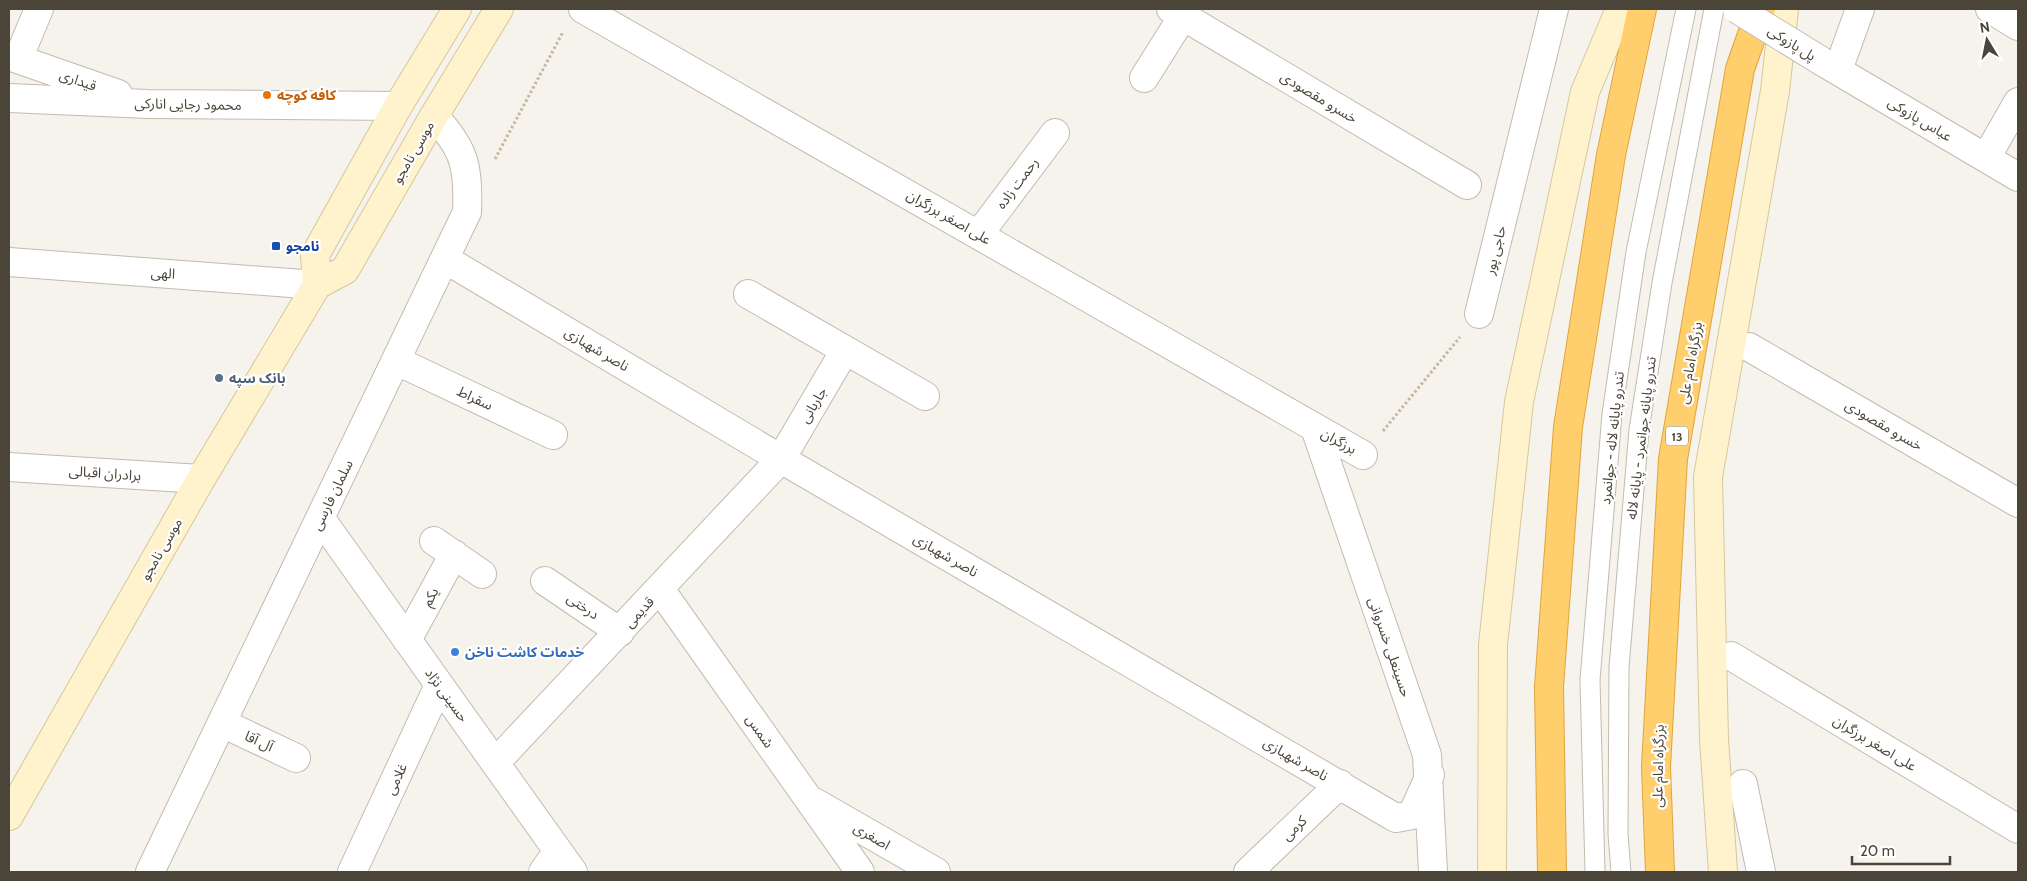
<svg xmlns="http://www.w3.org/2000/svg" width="2027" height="881" font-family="Cabin,'Noto Sans Arabic',sans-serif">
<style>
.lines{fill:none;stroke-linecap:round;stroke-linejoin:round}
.lane-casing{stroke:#c2bbae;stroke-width:21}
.street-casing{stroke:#c2bbae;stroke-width:30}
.secondary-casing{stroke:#d6c79b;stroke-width:30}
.highway-casing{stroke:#e0a43c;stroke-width:30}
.path{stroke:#c4b79f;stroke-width:3;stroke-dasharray:2.5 2.5;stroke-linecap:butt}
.lane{stroke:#fff;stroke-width:19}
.street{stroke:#fff;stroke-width:28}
.secondary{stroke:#fff3cd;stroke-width:28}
.highway{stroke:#ffcf6e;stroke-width:28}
.street-bridge-casing{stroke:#c2bbae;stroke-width:30;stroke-linecap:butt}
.street-bridge{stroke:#fff;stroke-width:28}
.food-dot{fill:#e8710a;stroke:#fff;stroke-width:2}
.transit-dot{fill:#1a4fb4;stroke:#fff;stroke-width:2}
.service-dot{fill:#5c6f8a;stroke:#fff;stroke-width:2}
.shop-dot{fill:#3f7fe0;stroke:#fff;stroke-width:2}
.labels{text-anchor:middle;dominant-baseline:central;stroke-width:4.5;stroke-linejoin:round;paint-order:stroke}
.shield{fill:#fff;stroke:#817c74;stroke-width:1}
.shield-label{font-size:12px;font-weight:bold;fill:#4b4439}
.street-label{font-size:14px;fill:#4b4439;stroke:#fff}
.food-label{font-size:14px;font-weight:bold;fill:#c56008;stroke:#fff;text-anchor:start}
.transit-label{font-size:14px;font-weight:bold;fill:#164399;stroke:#fff;text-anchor:start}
.service-label{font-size:14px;font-weight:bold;fill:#4e5e75;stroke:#fff;text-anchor:start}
.shop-label{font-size:14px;font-weight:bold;fill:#366cbe;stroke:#fff;text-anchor:start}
</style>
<rect width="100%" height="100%" fill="#f6f3ec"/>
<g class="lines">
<defs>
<path id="lane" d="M1595,872L1590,680L1612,414L1636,252L1686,9
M1621,872L1618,834L1619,667L1639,430L1662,283L1714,9"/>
<path id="street" d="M583,9L1363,455
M1171,9L1467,185
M1990,9L2018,26
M9,56L118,94
M18,59L39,9
M1823,62L2018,177
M1838,70L1860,9
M1144,78L1183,16
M9,98L148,104L398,106
M1986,158L2018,102
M979,234L1055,133
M445,259L781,459L1389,814L1396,818L1412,815L1430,775
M9,262L317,285
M748,294L925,396
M1479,314L1554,9
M1749,347L2018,503
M397,361L553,435
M1315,428L1427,755L1433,872
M9,467L201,479
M321,519L573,872
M434,541L482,574
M545,581L620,632
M660,589L860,872
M407,640L454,554
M1731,656L2018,829
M222,723L296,758
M495,763L781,459L845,350
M1743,784L1761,872
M814,802L936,872
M150,872L467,212C469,168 465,149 434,116
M352,872L439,685
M543,872L558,851
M1248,872L1340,784"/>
<path id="secondary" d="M317,285L315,255L398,106L457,9
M9,816L201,479L317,285L345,270L434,116L499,9
M1492,872L1493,645L1519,402L1585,92L1620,9
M1723,872L1714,739L1708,477L1775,91L1784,9"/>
<path id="highway" d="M1552,872L1549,687L1568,427L1611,155L1642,9
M1660,872L1656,767L1673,459L1740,69L1761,9"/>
</defs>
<use href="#lane" class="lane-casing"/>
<use href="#street" class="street-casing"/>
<use href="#secondary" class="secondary-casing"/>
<use href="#highway" class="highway-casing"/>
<path class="path" d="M495,159L563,32
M1383,431L1460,337"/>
<use href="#lane" class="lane"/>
<use href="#street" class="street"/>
<use href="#secondary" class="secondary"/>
<use href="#highway" class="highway"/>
<defs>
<path id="street-bridge" d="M1737,9L1823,62"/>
</defs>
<use href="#street-bridge" class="street-bridge-casing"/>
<use href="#street-bridge" class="street-bridge"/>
</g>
<circle class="food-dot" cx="267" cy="95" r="5"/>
<rect class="transit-dot" x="271" y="241" width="10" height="10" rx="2.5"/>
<circle class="service-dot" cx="219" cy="378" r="5"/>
<circle class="shop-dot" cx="455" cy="652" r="5"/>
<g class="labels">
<rect class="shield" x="1666" y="426.5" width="22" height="19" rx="4"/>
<g class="shield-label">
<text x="1677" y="436">13</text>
</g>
<g class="street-label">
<text transform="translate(1792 43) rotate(32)">پل پازوکی</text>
<text transform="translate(78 80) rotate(19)">قیداری</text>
<text transform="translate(1319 97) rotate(31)">خسرو مقصودی</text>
<text transform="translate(188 104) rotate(1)">محمود رجایی انارکی</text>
<text transform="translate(1920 119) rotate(31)">عباس پازوکی</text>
<text transform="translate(413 152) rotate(-60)">موسی نامجو</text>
<text transform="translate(1017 183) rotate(-53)">رحمت زاده</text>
<text transform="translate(949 217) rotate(30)">علی اصغر برزگران</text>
<text transform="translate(1495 250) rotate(-76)">حاجی پور</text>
<text transform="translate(163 273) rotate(4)">الهی</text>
<text transform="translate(597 349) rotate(31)">ناصر شهبازی</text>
<text transform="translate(1690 363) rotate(-80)">بزرگراه امام علی</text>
<text transform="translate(475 398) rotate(25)">سقراط</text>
<text transform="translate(813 405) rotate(-59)">جاربانی</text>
<text transform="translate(1884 425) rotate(30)">خسرو مقصودی</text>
<text transform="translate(1612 438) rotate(-84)">تندرو پایانه لاله - جوانمرد</text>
<text transform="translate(1641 438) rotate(-83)">تندرو پایانه جوانمرد - پایانه لاله</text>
<text transform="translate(1339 441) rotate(29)">برزگران</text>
<text transform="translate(105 473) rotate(4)">برادران اقبالی</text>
<text transform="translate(332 495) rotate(-64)">سلمان فارسی</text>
<text transform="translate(161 549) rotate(-60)">موسی نامجو</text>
<text transform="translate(946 555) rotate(30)">ناصر شهبازی</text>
<text transform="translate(430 597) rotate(-62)">یکم</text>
<text transform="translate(583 606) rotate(34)">درختی</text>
<text transform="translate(639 612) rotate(-47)">قدیمی</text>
<text transform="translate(1390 647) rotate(71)">حسینعلی خسروانی</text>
<text transform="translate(447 695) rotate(54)">حسینی نژاد</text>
<text transform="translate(760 731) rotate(55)">شمس</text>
<text transform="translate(259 741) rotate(25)">آل آقا</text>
<text transform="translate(1875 743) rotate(31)">علی اصغر برزگران</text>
<text transform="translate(1296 759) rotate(30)">ناصر شهبازی</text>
<text transform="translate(1658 766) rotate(-89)">بزرگراه امام علی</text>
<text transform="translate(396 779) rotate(-65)">غلامی</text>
<text transform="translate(1294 828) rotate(-44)">کرمی</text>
<text transform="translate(872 836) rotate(30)">اصغری</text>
</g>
<g class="food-label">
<text x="277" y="95">کافه کوچه</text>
</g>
<g class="transit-label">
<text x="286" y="246">نامجو</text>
</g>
<g class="service-label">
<text x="229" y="378">بانک سپه</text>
</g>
<g class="shop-label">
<text x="465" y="652">خدمات کاشت ناخن</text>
</g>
</g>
<rect width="2027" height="881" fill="none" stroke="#4b4439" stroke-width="20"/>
<g transform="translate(1987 40) rotate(350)" stroke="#ffffff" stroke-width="4" paint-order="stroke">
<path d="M0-4L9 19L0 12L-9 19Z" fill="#4b4439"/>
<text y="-8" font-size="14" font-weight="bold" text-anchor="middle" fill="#4b4439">N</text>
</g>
<path d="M1852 856v8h98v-8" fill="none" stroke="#4b4439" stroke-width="2.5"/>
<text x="1860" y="856" font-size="15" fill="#4b4439" stroke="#ffffff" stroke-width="4" paint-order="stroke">20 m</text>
</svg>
